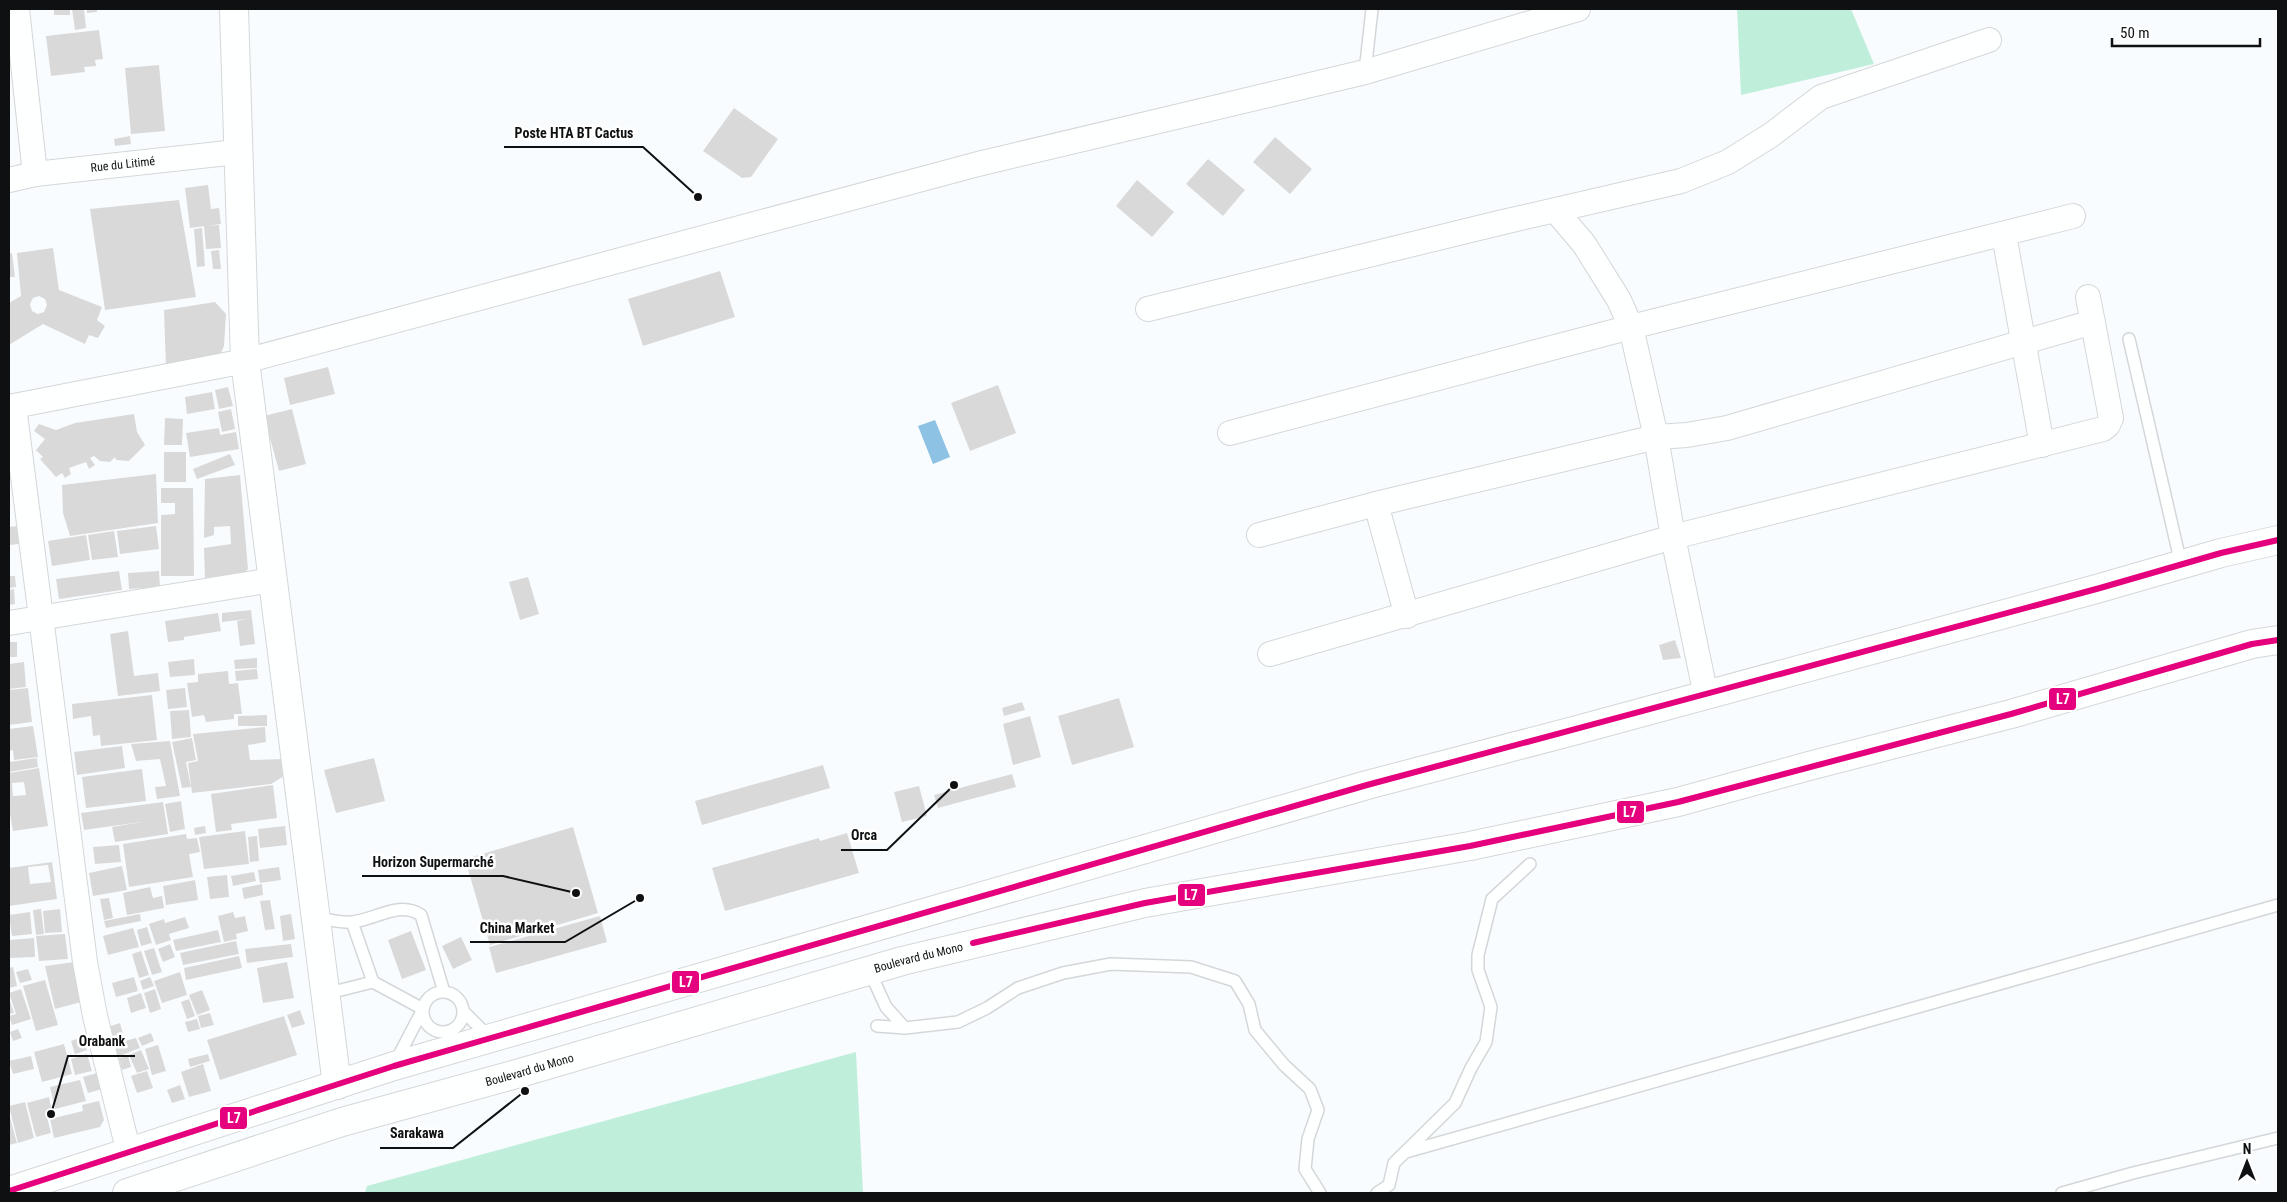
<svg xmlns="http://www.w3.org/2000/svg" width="2287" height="1202" font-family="'Roboto Condensed',sans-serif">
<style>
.green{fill:#bfefdb}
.water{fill:#8dc2e4}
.building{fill:#d9d9da;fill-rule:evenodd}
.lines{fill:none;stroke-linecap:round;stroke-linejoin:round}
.lane-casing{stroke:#d4d7d9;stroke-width:14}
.street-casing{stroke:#d4d7d9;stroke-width:26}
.secondary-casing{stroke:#d4d7d9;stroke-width:30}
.highway-casing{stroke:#d4d7d9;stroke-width:30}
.lane{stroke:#feffff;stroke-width:11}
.street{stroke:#feffff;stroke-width:24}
.secondary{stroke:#feffff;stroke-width:28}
.highway{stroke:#feffff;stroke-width:28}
.bus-1-casing{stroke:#fff;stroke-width:10}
.bus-1{stroke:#e5007d;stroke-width:6}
.labels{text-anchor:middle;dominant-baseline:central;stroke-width:5;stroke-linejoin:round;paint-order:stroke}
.street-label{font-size:12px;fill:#0e1012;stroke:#fff}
.leader{fill:none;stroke:#0e1012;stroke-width:2}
.callout-dot{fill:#0e1012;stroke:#fff;stroke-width:2}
.callout-label{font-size:14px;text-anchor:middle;font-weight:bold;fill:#0e1012;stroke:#fff;stroke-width:5;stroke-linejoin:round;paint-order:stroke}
.line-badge{stroke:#fff;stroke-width:2}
.badge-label{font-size:14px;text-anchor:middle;font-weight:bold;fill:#fff}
</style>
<rect width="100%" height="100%" fill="#f9fcfe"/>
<path class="green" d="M1737,9H1851L1874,64L1741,95Z
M856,1052L863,1193H365L367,1186Z"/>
<path class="water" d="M935,420L950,457L933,464L918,426Z"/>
<path class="building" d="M54,9H70V15H54Z
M72,9H84L86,28L75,30Z
M87,9H97V12L87,13Z
M99,30L103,59L95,60L96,66L84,67L85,72L51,76L46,36Z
M159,65L165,131L131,134L125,68Z
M734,108L778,139L751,177L742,178L703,151Z
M130,136L131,144L115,146L114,139Z
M1275,137L1312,169L1290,194L1253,162Z
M1208,159L1245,190L1223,216L1186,184Z
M1137,180L1174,212L1152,237L1116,206Z
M208,185L211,209L219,208L221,224L190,228L185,188Z
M179,200L196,297L105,310L90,209Z
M219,225L221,248L206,249L204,226Z
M202,228L205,266L197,267L194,229Z
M53,248L59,290L102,307L97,320L105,326L98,338L89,335L85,344L43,324L9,345V303L21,296L17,253ZM39,296L45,299L47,305L44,312L38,314L32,311L30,304L33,298Z
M219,250L221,269H213L211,251Z
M9,253H12L15,277H9Z
M720,271L735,317L643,346L628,299Z
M215,302L226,314L224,346L218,359L166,368L164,310Z
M328,367L335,394L290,405L284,378Z
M998,385L1016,433L970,451L951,403Z
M228,387L233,406L219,409L215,390Z
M212,392L215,409L187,414L185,397Z
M231,409L235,429L222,432L218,412Z
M292,409L306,464L279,471L264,416Z
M134,414L137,432L145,445L129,461L116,460L115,457L110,462L100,461L94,456L90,458L95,465L89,469L86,462L69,468L71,474L65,478L62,473L56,477L40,459L43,457L36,450L45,439L34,431L39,424L56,430L75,423Z
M165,418L183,419L182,445H164Z
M219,428L220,435L236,432L239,449L190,457L186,433Z
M164,452H186V482H164Z
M230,454L235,465L197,479L193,469Z
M156,474L158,523L70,536L63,513L62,485Z
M240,475L248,569L243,575L205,579L204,548L231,544L230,526L214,527V535L204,538L205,479Z
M161,488H193L194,576H161V515L175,514V503H161Z
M18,526L19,544L9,545V527Z
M156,526L159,549L120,554L117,531Z
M114,531L118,557L92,560L88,535Z
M86,535L90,560L52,566L48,541Z
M119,571L122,590L59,599L56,579Z
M159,571L160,587L129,589L128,573Z
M9,576H15L16,587L9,588Z
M528,577L539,614L520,620L509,582Z
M14,589L15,604L9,605V590Z
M251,610L255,644L240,646L237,621L247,619L222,622V613Z
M218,613L221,631L184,637V640L168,642L165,621Z
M128,631L134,676L158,673L160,691L118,696L110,634Z
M1675,640L1681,658L1663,660L1659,645Z
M9,642H17V657H9Z
M257,658V668L235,669L234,660Z
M194,659L195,675L170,677L168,662Z
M24,662L26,687L9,689V664Z
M257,669L258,679L236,681L235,671Z
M228,671L229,684L238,683L242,714H234V719L206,722L204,715L192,717L187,683L198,682V674Z
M28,688L32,722L9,725V690Z
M185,688L187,707L168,709L166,690Z
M152,695L157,740L101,746L100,735L93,736L91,716L73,719L72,704Z
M1119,698L1134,747L1072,765L1058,716Z
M1022,702L1025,710L1004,716L1002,708Z
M189,710L191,737L172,739L170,711Z
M267,715V726H238V716Z
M1030,716L1041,757L1013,765L1003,724Z
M33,726L38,757L14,760L13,750L9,751V729Z
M265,727L266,742L248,745L250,760L284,759V776L271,784L192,793L188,763L198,761L193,734Z
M192,738L196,760L186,762L191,787L182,788L172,742Z
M170,741L180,796L157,799L155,787L166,786L160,759L136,761L131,744Z
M122,746L125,768L77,775L74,752Z
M37,758L38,767L9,772V762Z
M374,758L385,801L336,813L324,770Z
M823,765L830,788L702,825L695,801Z
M39,768L48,826L13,831L9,808V773ZM24,782L26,795L13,796L12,783Z
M142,769L146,801L86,808L82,777Z
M1012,774L1016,787L938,808L934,795Z
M273,785L277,818L231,824L232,830L216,832L211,794Z
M919,786L927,816L902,822L894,792Z
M181,801L185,829L170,832L165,804Z
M163,802L168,834L115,842L112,827L141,822L84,830L81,813Z
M205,826L206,833L195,835L194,828Z
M285,826L287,845L260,848L258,829Z
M573,827L598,913L490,945L465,859Z
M245,831L249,864L204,869L199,837Z
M847,833L859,873L725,911L712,868L819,838L820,841Z
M186,834L187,839L197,838L200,852L189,854L193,877L129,887L123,844Z
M257,836L259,861L250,862L248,837Z
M119,845L121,862L95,864L93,847Z
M52,862L57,899L9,906V868ZM48,865L51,882L30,884L28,867Z
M122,866L127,890L93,896L89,873Z
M279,867L281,880L260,883L258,870Z
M254,872L256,881L233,886L231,876Z
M227,875L229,897L210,899L207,877Z
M195,880L198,900L166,905L163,886Z
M262,884L263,895L244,899L242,888Z
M150,887L153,898L162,896L164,908L127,915L123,893Z
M109,898L113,918L104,920L100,899Z
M270,900L275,929L265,930L260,901Z
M41,909L44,934L36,935L33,910Z
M60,909L62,932L45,933L43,911Z
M30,912L32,934L12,936L9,915Z
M233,912L235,918L245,916L248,931L236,934L237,939L224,942L218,916Z
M140,914L141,921L106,928L104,921Z
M291,914L295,939L283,941L280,916Z
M600,916L607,942L496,973L489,947Z
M185,917L189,928L169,934L171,940L156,945L149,924L164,919L165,923Z
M147,927L152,943L141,946L137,930Z
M133,928L139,947L108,955L103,936Z
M218,930L221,942L176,951L173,940Z
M411,931L426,970L402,979L388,940Z
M65,934L68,959L39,961L36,936Z
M461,937L472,960L453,969L442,946Z
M34,938L35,957L9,958V940Z
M236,941L239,954L183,965L180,953Z
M170,944L175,957L163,962L158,949Z
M291,944L293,957L247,963L245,949Z
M154,948L162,972L152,975L144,951Z
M141,951L149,975L139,978L132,954Z
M239,956L242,968L186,980L184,968Z
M74,962L85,1001L55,1009L45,966Z
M287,962L294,998L263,1003L257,968Z
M13,967L17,986L9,988V968Z
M28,969L32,980L20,983L16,972Z
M180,972L187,995L162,1003L154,981Z
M134,977L138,991L116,997L112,983Z
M150,977L154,986L143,990L140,981Z
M45,980L58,1025L36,1031L23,986Z
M21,989L31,1019L12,1025L9,1016L16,1014L9,993Z
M155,989L161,1009L150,1013L144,993Z
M202,990L210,1010L197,1015L189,995Z
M141,993L146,1008L131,1013L127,998Z
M9,998L14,1013L9,1014Z
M189,999L195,1016L187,1019L181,1002Z
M300,1010L305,1024L292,1028L287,1015Z
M210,1013L214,1025L201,1028L198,1016Z
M284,1016L297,1055L220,1080L207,1040Z
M197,1019L200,1029L188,1032L185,1022Z
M120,1023L125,1041L136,1038L140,1048L117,1057L113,1046L122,1043L114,1044L108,1027Z
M18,1029L22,1038L13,1041L10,1032Z
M151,1033L154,1041L142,1046L138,1038Z
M82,1037L87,1050L75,1054L71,1041Z
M64,1044L72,1074L42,1082L34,1052Z
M158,1045L166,1071L152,1075L145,1049Z
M141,1050L149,1069L137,1073L129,1055Z
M87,1054L92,1071L75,1075L71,1059Z
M208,1054L210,1061L190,1067L188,1059Z
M31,1056L34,1069L13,1074L9,1061Z
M128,1056L131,1067L122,1070L119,1058Z
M203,1064L211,1091L189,1097L181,1072Z
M147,1071L153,1088L137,1093L131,1076Z
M97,1073L102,1089L88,1093L83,1077Z
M80,1080L86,1101L55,1109L50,1087Z
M180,1085L185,1099L172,1103L167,1090Z
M49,1097L53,1116L47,1117L51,1133L36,1137L27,1103Z
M99,1101L104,1120L100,1127L54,1138L50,1119L83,1111L82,1105Z
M25,1102L34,1138L18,1143L9,1106Z
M9,1114L17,1143L9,1145Z"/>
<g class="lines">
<defs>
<path id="lane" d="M1365,72L1372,9
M2129,339L2181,564
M316,918C327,919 341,923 352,922C375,920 399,900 421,915L444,992
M352,922L373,982L423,1009L395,1063
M869,970L886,1007L905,1028
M423 1012a20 20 0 1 1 40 0a20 20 0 1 1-40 0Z
M325,994L373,982
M463,1011L490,1038
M877,1026L905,1028L958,1022L987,1008L1018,988L1063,973L1111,964L1191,967L1235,981L1249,1004L1255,1030L1284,1065L1310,1089L1318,1110L1308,1139L1305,1169L1320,1193
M1406,1152L2278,905
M1377,1193L1389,1185L1394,1163L1455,1103L1471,1068L1486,1042L1491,1007L1478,970V955L1492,899L1530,864
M2062,1193L2133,1173L2278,1138"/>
<g id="street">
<path d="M17,9L35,174"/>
<path id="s1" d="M9,180L35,174L237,152"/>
<path d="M1556,211L1584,244L1619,300L1631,327L1656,437L1673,537L1706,696"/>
<path d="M2004,235L2042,445"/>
<path d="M1148,309L1499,223L1681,181L1728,162L1771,135L1821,97L1989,40"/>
<path d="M14,406L85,962L95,1016L129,1153"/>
<path d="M9,407L245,361L978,164L1365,72L1578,9"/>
<path d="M1230,433L1631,327L2073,216"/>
<path d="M1376,504L1407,616"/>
<path d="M1259,535L1376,504L1656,437L1687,435L1727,428L2093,322"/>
<path d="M9,623L272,580"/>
<path d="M1270,654L1673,537L2103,429L2108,425L2111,418L2088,297"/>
</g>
<path id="secondary" d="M234,9L245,361L337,1085"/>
<g id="highway">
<path d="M9,1191L394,1066L1367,785L1577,730L2100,588L2221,553L2278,540"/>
<path id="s2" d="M127,1193L342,1122L520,1073L902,961L1145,903L1470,846L1678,802L1809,766L2011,714L2252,644L2278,640"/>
</g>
</defs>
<use href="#lane" class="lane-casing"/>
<use href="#street" class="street-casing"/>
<use href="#secondary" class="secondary-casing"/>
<use href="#highway" class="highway-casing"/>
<use href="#lane" class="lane"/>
<use href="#street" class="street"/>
<use href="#secondary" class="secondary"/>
<use href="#highway" class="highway"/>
<defs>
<path id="bus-1" d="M973,943L1145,903L1470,846L1678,802L2011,714L2252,644L2278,640
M9,1191L394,1066L1367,785L2100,588L2221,553L2278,540"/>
</defs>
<use href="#bus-1" class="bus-1-casing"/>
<use href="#bus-1" class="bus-1"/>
</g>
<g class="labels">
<g class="street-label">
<text stroke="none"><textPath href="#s1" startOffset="115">Rue du Litimé</textPath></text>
<text stroke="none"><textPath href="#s2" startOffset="826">Boulevard du Mono</textPath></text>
<text stroke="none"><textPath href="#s2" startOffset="421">Boulevard du Mono</textPath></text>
</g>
</g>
<path class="leader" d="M698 197L643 147H504M954 785L887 850H841M576 893L503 876H362M640 898L565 942H470M51 1114L68 1056H135M525 1091L453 1148H380"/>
<g class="callout-dot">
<circle cx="698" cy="197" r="5"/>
<circle cx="954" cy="785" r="5"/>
<circle cx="576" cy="893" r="5"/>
<circle cx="640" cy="898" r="5"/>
<circle cx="51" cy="1114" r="5"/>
<circle cx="525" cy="1091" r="5"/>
</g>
<g class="callout-label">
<text x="574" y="138">Poste HTA BT Cactus</text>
<text x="864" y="840">Orca</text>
<text x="433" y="867">Horizon Supermarché</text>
<text x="517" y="933">China Market</text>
<text x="102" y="1046">Orabank</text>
<text x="417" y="1138">Sarakawa</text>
</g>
<g class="line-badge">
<rect x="2048" y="687" width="29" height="24" rx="5" fill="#e5007d"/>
<rect x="1616" y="800" width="29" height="24" rx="5" fill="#e5007d"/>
<rect x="1177" y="883" width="29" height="24" rx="5" fill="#e5007d"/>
<rect x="671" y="970" width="29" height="24" rx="5" fill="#e5007d"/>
<rect x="219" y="1106" width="29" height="24" rx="5" fill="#e5007d"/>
</g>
<g class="badge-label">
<text x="2063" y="704">L7</text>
<text x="1630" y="817">L7</text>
<text x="1191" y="900">L7</text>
<text x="686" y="987">L7</text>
<text x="234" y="1123">L7</text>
</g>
<rect width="2287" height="1202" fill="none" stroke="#0e1012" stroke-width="20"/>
<g transform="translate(2247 1162)" stroke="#ffffff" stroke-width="4" paint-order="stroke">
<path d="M0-4L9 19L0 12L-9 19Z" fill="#0e1012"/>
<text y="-8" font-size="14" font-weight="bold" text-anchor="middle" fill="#0e1012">N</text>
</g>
<path d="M2112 38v8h148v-8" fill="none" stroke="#0e1012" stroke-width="2.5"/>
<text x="2120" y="38" font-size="15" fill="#0e1012" stroke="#ffffff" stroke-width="4" paint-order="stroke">50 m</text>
</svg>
